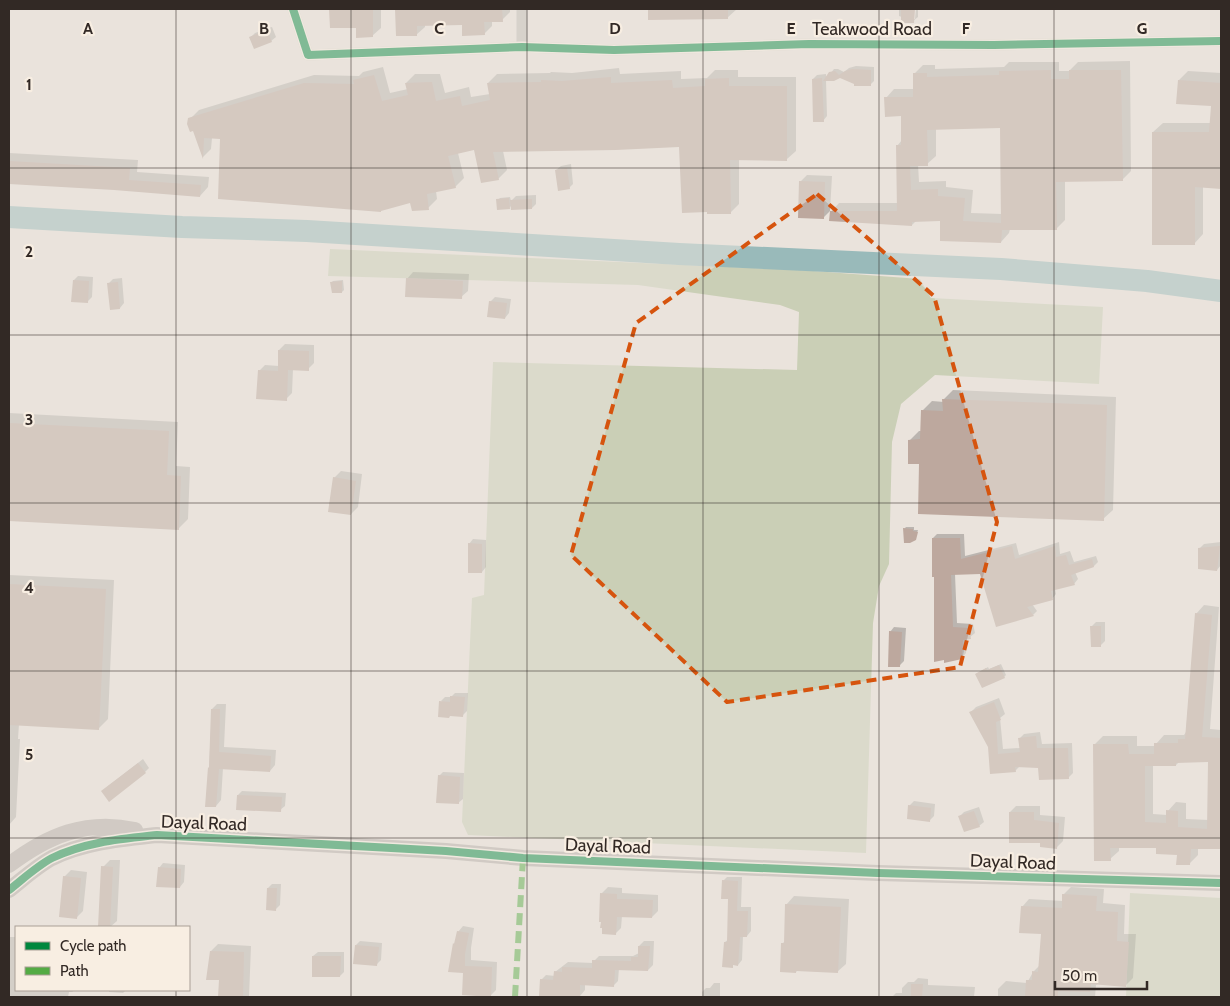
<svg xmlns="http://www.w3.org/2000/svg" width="1230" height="1006" font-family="Cabin,sans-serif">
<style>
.green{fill:#cacfb6}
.shadow{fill:#0003;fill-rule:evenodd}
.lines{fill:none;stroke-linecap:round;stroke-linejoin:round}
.river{stroke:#99baba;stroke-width:22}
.building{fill:#bda89e;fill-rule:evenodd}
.street{stroke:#c2bcb6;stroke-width:11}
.secondary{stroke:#b3aca6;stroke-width:16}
.quiet{stroke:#54ab44;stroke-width:6;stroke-dasharray:12 6;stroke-linecap:butt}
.cycleway-casing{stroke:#f8eee2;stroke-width:11}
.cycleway{stroke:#00873e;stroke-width:8}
.marked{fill:none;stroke:#d6540e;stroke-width:4;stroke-dasharray:10 6;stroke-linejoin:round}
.grid{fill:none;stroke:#322925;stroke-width:1;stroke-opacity:0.55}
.labels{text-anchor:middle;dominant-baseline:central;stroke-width:4.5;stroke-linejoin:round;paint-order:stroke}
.street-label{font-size:18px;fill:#322925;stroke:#f8eee2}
.grid-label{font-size:16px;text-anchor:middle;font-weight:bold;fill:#322925;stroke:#f8eee2;stroke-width:4.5;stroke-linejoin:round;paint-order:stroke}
</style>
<rect width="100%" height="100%" fill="#eae3dc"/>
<path class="green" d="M330,249L800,270L920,279L931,298L1103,307L1099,384L935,375L901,404L892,442L889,564L879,586L873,623L866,853L468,835L462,822L472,598L484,595L493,362L797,370L799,312L780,305L638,285L328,276Z
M1130,893L1221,898V997H1126Z"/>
<path class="shadow" d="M331,9H381V28L372,36L358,26L331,27Z
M397,9H510V12L502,20L492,21V26L484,34L464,24L425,25V27L416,35H397Z
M649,9H737L727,18H649Z
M899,9H914L913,19H915L916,9H918V17L913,21L899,16Z
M1069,9H1090L1088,10H1069Z
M272,27L276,37L271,41L251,37L255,33Z
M1130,61L1131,171L1122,180H1065V220L1056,229H1010L1009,233L1001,242L942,220L916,221L912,225L831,212L839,203H898L897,146L902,140V115L886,98L894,89H914V74L923,65H935V69L1004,67L1009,62H1059V71H1069L1078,62ZM1001,127L1002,214L971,213L973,190L946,187V181L919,182L918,164H927L936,156V128Z
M856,66L874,67V81L870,85L855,83L840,76L826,80L827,116L823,121L813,79L817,75L826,74V79L834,69H838L844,72L849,68Z
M383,67L390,93L408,89L406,83L415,74H440L445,93L469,87L471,97L490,94L488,83L497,74L550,73L551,72L572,73L619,68L620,74L681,71V79L707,78L715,70H738V77H796V151L787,159H739V204L730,213L680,146L503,151L507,170L498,179L475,149L458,153L464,178L455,187L436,191L437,199L428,208L221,138H212L211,149L203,157L190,119L199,110L314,75L359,76L363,72Z
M1188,71L1221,73V188L1203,187V234L1194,244L1153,132L1163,123H1211L1212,105L1179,80Z
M9,153L138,160L137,172L209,177L208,187L200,196L114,188L9,183Z
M571,164L573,184L569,188L556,170L561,166Z
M807,175L832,176L830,211L823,218L800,182Z
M536,195V204L532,208L512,205L509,208L498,200L500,198L510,197L511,201L516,196Z
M413,272L469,274L468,291L461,297L407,279Z
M78,276L93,277L92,297L87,302L74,280Z
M122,278L124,303L120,308L111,309L108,284L113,279Z
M343,280L344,290L342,292L331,283L333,281Z
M495,297L511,299L509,313L505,318L490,302Z
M285,344L314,345V363L308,369H293L292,393L286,399L259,371L265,365L279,366V350Z
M953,390L1116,397L1113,510L1103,519L910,440L919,431H922V411L932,401L944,402V399Z
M9,413L178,422L176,466L190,467L188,519L178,529L9,520Z
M341,471L362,474L358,507L351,514L334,478Z
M906,527H914V530H918L915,539L904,529Z
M937,534H964L965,556L1016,543L1019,555L1059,542L1060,554L1070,551L1074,562L1096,556L1098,562L1094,566L1075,572L1078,579L1074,584L1055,589L1056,594L1052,599L1032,604L1037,611L1033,615L981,573L955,574L957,623L973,624L975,633L970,637L967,638L966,653L962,658L935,575L933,538Z
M473,539L486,540V567L482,572L469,544Z
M1221,542V565L1217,570L1200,548L1204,544Z
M9,575L114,580L108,719L99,728L19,724L18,739H20L16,817L9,825Z
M1204,605L1219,607L1210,729L1221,730V848H1198V855L1189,864L1178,854L1158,847H1119V851L1110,859L1094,745L1103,736H1137V746H1156V744L1164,735H1184L1186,732L1196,614ZM1210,761L1209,820L1186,819V803L1176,802L1168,811L1167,815L1153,814V765H1176L1179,762Z
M1096,622H1105V641L1101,645L1092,626Z
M894,627L906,628L904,661L899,666L890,632Z
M1001,664L1006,675L1004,677L976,674L988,667L989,669Z
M455,693H468L467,711L463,715L441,701L445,697H451Z
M999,698L1005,714L1000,718L1003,749L1020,748L1019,739L1024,734L1040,732L1042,744L1072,743L1073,773L1068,778L1039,767L1020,766L1015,771L989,747L971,712L976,707Z
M217,704H226L224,747L276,750L275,765L270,771L223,768L221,800L216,806L209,768L212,709Z
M143,759L149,768L145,772L107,787Z
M443,772L464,773L463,799L458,803L439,776Z
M242,791L286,793L285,806L280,810L238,795Z
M914,801L935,804L934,816L929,821L909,806Z
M1016,806H1040V815L1065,817L1063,841L1057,847L1041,842L1010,812Z
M979,807L984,822L979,826L960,816L964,812Z
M110,860H120L117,921L110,927H100L103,867Z
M163,863L185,865L184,882L180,887L159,868Z
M71,870L87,872L83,911L76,918L64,877Z
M727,877H742L741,907H751V931L747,936H743L742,960L738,965L734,964L732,966L725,942L729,939V898L723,881Z
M272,884H281L280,905L276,909L268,888Z
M608,887L622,888V893L658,895V911L652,917L622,916L621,928L615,934L603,927L602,893Z
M1071,887L1104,889L1103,903L1125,905L1124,934H1136L1133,978L1126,985L1098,984L1096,985L1095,997H998V989L1006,981L1027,983L1033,972L1040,965L1042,933L1022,907L1029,899L1063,901V895Z
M794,896L849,899L846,964L837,972L798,970L796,972L782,944L785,941L786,905Z
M463,926L474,928L471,948V960L497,962L496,990L490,996L465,972L454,944L456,942L458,932Z
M9,937H16V990H75L72,992H69L68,997H9Z
M360,941L382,943L381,960L377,964L356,945Z
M644,941H654L653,965L648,970L619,968L618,981L613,986L585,984V990L580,996L577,995L576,997H540L541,980L546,975L555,976V972L568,962L594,963V961L599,956H633L639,953V946Z
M218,944L251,946L249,997H220V979L211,951Z
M318,952H344V972L340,976L313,956Z
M918,978L928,979V985L975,987L974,997H892L896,993H902V988L908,982H914Z
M714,983H720V997H702V992L706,988H710Z
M109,990H126L123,993L109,992Z"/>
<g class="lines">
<path class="river" d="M9,217L182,227L307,231L679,254L1001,269L1147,281L1221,291"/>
</g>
<path class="building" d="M329,9H373V37L356,38V28H330Z
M395,9H502L503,22H484L485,35L462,36V25L417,26V36H396Z
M648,9H728V19L648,20Z
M901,9H915L914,23H901Z
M267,30L272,42L254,49L249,37Z
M852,69L871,70V86H854V84L840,78L834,81H823L829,72L835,71L839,75L845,71Z
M1051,70V79H1069V70H1121L1123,181L1056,182L1057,230H1002L1001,243L940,241V221L912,222V226L829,221L830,211H897L896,145H901V116L885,117L884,97H913V73H927V77L999,75V71ZM1000,128L1001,223L963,221L965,198L938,196V189L911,190L910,166H928L927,130Z
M374,75L382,101L408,95L405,83L432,82L436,101L460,96L462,106L490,100L487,83L541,82V80L562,81L611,77V83L672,80L673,88L705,86V79L729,78V86H787V161L730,160L731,214H707V212L682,213L679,147L616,150L493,152L499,180L481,183L474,150L448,156L456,188L427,194L429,210L412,211L410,203L381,211V212L218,199L220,139L204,138L203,159L193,131L190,132L187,124L188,118L304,83L354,84L353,80Z
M822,78L824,122H813L812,79Z
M1178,80L1221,83V189L1195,187V245H1152V132H1209L1211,106L1176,104Z
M9,161L130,168L129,180L201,185L200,197L114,190L9,184Z
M567,168L570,189L558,191L555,170Z
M799,181L825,182L824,219L798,218Z
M509,198L510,209L497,210L496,199Z
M532,199V209L511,210L510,200Z
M406,278L463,281L462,299L405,297Z
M73,280L89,281L88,303L71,302Z
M342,281V293H332L330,282Z
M118,282L120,309L110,310L107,283Z
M489,301L507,303L505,319L487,317Z
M278,350L309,351V371L288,370L287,401L256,399L258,370L278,371Z
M942,399L1107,405L1104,521L918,514L919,464H908V440L920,439L921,410L943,411Z
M9,423L169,431L167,475L181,476L179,530L9,521Z
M333,477L356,481L351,515L328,512Z
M903,528L913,529V531L918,532L916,540L910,543H904Z
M932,538H960L961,559L1012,546L1015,559L1055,546L1056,557L1066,555L1069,565L1092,559L1094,567L1071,575L1075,585L1051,591L1053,600L1027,607L1034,616L996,627L980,574L951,575L953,627L969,628L971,639L963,640L962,659L944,663V660L934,662V577H932Z
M468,543L482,544V573H468Z
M1220,546L1217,571L1198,569V548Z
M9,584L106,589L99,730L9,725Z
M1195,613L1212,615L1202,737L1221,738V849H1191L1190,865H1176L1177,855L1156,854V848H1110L1111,861H1094L1093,744H1128L1129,754H1154V743H1178V739H1185ZM1208,762L1207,829L1178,827V811L1166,810V823L1145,822V766H1176V763Z
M1090,626H1101V647H1091Z
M889,631L902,632L900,667H888Z
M999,665L1005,678L982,688L975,674L986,668L987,670Z
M450,696L465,697L463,717L450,716L449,718L438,717L439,701L450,702Z
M994,702L1001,720L996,722L998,754L1020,752L1018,738L1036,736L1037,748H1068L1069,779L1039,780L1038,768L1015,767L1016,772L990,774L988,747L969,712Z
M211,709H220L219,752L271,756L270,772L219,769L216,807H205L208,767L209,768Z
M138,763L146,773L109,802L101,791Z
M438,775L460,777L459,804L436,803Z
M237,795L282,797L281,812L236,810Z
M908,805L931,808L930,822L907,819Z
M974,811L980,827L964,832L958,816Z
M1009,812H1034V820L1059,823L1057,849L1040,847V843H1009Z
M101,866L113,867L110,927H98Z
M158,867L181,869L180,888L156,887Z
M63,876L81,878L77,919L59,917Z
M722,880L738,881L737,911H748L747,937H740L738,966L733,965V968L722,967L724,942H727L728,899H721Z
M267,888H277L276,911L266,910Z
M600,893L617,894V899L653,900L652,918L617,917L616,935L602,934V928H600L601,922H599Z
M1062,894L1097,896L1096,911L1118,912L1117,941L1129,942L1126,987L1091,984L1090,992L1058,991V997H1025L1026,980H1032V971L1038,972L1041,934L1019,933L1021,906L1062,908Z
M785,904L841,907L838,973L796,971V973L780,972L781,943H784Z
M457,931L469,933L465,954V966L492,967L491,997L462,995L463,973L448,972L453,943L454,944Z
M355,945L379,947L377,966L353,964Z
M638,946H650L648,971L615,970L614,987L580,985V997H539L540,979L553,980L554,971L562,972V967L592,968V960L631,961V957H638Z
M210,951L244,952L243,997H218L219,980H206Z
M312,956H341L340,977H312Z
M911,984H923L922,997H911Z"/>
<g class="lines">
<path class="street" d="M293,9L308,55L522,47L614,50L809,44L994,45L1221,41
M522,47V9"/>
<path class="secondary" d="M9,865C47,836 86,819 135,830
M9,890C23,879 37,866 52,858C85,842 121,839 157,835L446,851L523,858L878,873L1221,883"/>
<path class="quiet" d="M515,997L523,858"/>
<defs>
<path id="cycleway" d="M293,9L308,55L522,47L614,50L809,44L994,45L1221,41
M9,890C23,879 37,866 52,858C85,842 121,839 157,835L446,851L523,858L878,873L1221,883"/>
</defs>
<use href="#cycleway" class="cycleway-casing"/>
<use href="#cycleway" class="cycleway"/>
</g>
<path d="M0 0H1230V1006H0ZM817,194L934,296L997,522L960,667L727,702L571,555L636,323Z" fill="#eae3dc" fill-opacity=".55" fill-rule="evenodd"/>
<path class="marked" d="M817,194L934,296L997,522L960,667L727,702L571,555L636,323Z"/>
<path class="grid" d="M176,9V927M351,9V997M527,9V997M703,9V997M879,9V997M1054,9V997M9,168H1221M9,335H1221M9,503H1221M9,671H1221M9,838H1221M176,990V997"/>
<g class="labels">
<g class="street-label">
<text x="872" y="29">Teakwood Road</text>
<text transform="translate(204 823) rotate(2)">Dayal Road</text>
<text transform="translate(608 846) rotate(2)">Dayal Road</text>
<text transform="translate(1013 862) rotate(2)">Dayal Road</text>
</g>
</g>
<g class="grid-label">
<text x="88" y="34">A</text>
<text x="264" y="34">B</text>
<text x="439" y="34">C</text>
<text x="615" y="34">D</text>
<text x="791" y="34">E</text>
<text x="966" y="34">F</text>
<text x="1142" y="34">G</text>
<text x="29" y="90">1</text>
<text x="29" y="257">2</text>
<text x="29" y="425">3</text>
<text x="29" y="593">4</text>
<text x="29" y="760">5</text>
</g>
<rect width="1230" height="1006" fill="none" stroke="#322925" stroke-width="20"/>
<rect x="15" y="926" width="175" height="65" fill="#f8eee2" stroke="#a99f96"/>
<rect x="25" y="942" width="25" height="8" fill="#00873e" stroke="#a99f96"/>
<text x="60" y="951" font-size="15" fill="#322925">Cycle path</text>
<rect x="25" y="967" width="25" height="8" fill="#54ab44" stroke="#a99f96"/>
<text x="60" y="976" font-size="15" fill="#322925">Path</text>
<path d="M1055 981v8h92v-8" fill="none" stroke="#322925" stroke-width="2.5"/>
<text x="1062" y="981" font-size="15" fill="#322925" stroke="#f8eee2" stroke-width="4" paint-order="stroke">50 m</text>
</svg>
